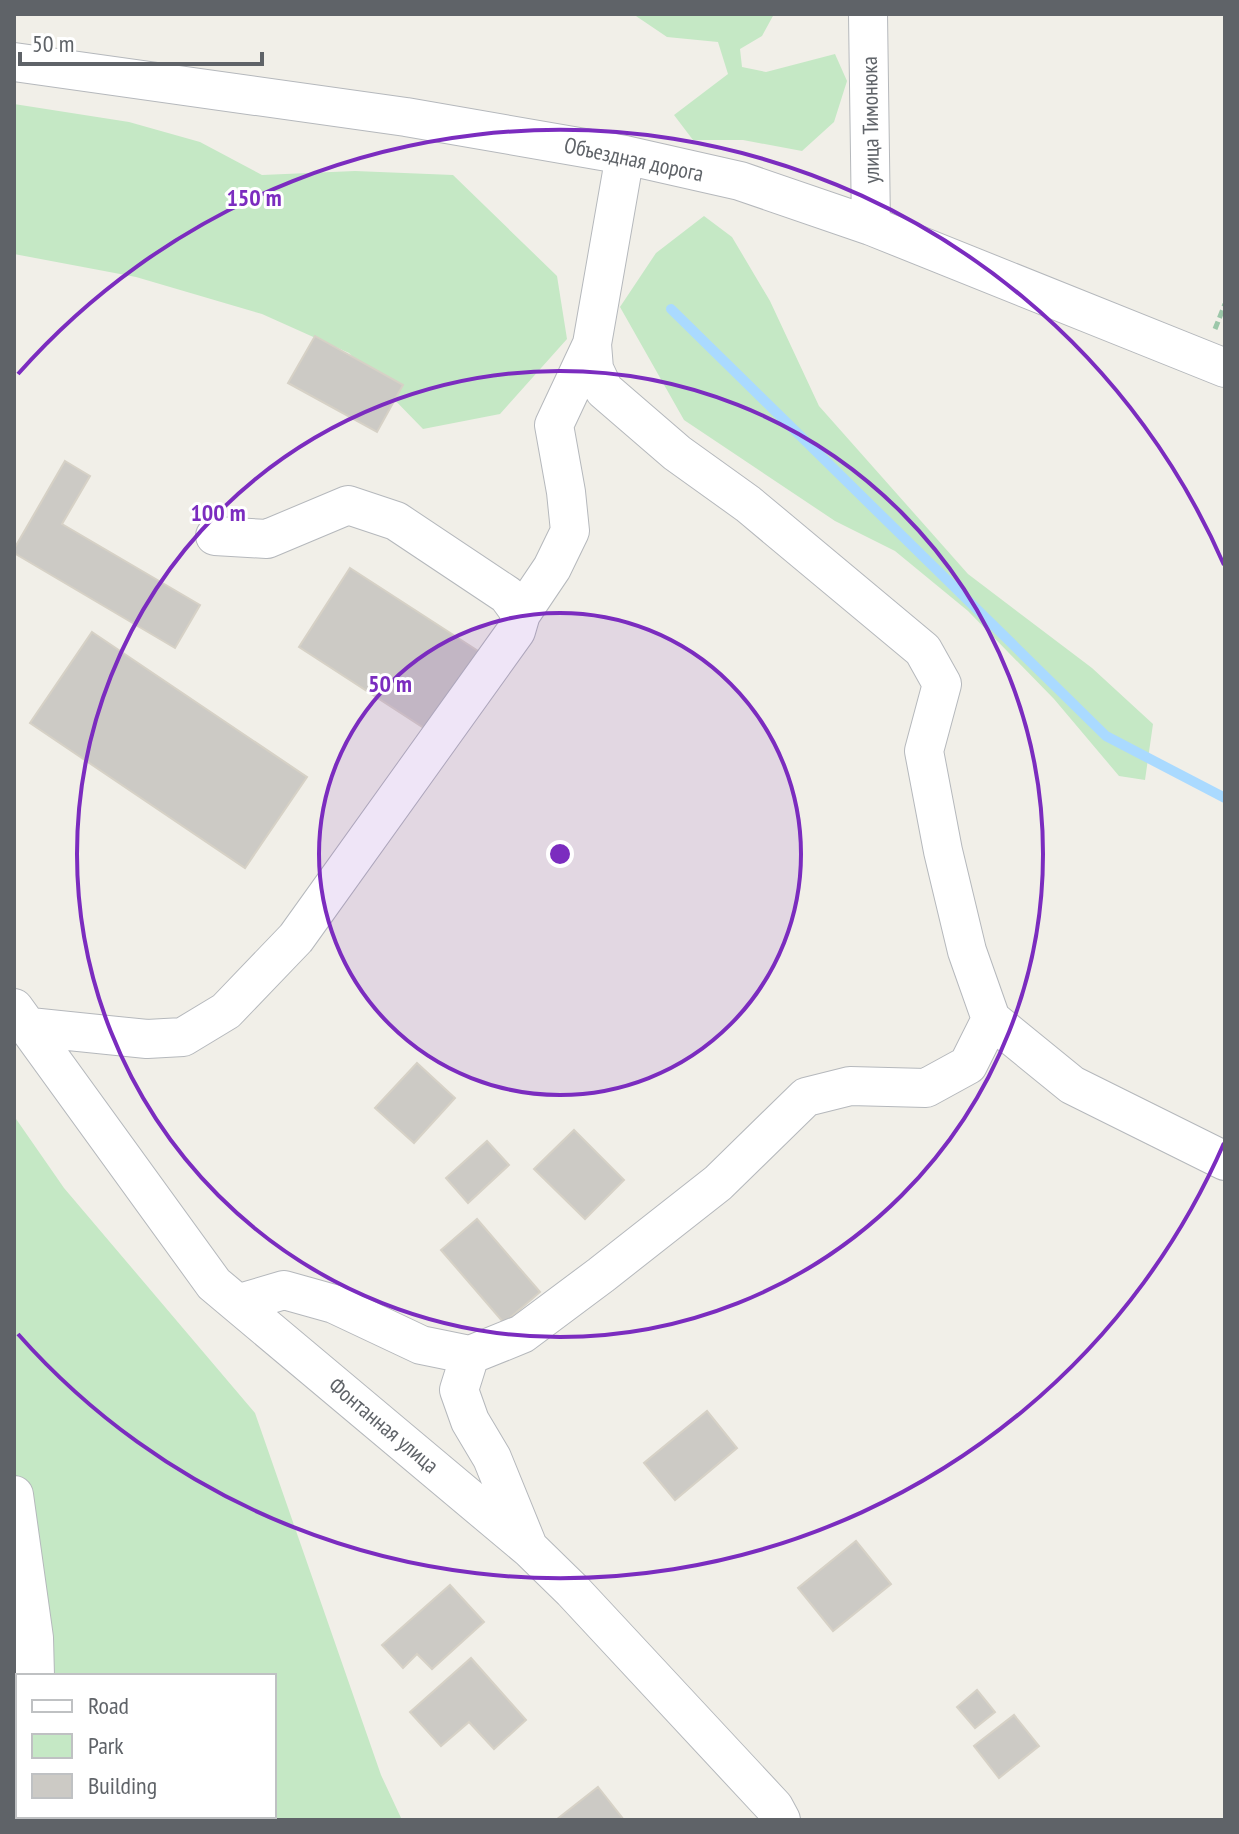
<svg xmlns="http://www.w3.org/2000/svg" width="1239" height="1834" font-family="'PT Sans Narrow',sans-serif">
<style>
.green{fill:#c5e8c5;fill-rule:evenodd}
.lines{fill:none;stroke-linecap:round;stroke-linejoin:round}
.stream{stroke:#aadaff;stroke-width:10}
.building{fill:#cccac5;stroke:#d6d1c6;stroke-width:2}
.minor-casing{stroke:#b5b8bc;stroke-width:40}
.path{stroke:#9cc7a9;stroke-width:5;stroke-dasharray:8 4;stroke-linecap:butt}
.minor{stroke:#fff;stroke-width:38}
.ring{fill:none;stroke:#7b2cbf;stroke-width:4}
.labels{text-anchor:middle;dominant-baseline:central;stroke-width:6;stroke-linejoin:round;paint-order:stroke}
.street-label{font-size:22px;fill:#5f6368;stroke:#fff}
.centre{fill:#7b2cbf;stroke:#fff;stroke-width:4}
.ring-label{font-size:24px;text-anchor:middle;font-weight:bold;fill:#7b2cbf;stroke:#fff;stroke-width:6;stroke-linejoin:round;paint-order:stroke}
</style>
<rect width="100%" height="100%" fill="#f1efe8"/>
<path class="green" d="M633,14H774L762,36L740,49L742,67L766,72L835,54L847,81L834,122L802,151L743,140H693L674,115L728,74L718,42L667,37Z
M14,104L129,122L200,142L262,175L355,171L453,175L557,276L567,339L500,414L423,429L349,353L262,314L136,277L14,254Z
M704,216L732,237L770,301L819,406L968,574L1092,668L1153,724L1145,780L1119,776L1054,699L968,611L895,551L835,521L684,420L620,307L656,253Z
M14,1116L64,1188L255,1413L381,1775L402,1820H14ZM18,1676H274V1816H18Z"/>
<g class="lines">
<path class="stream" d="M671,309L1106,736L1225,798"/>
</g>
<path class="building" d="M315,336L403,385L377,432L288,383Z
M65,461L90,476L62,524L200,605L175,648L14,553V549Z
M350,568L492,660L441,739L299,647Z
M92,632L307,777L245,868L30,723Z
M417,1063L455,1098L414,1143L375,1108Z
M574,1130L624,1180L585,1219L534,1169Z
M487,1141L509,1165L468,1203L446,1178Z
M477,1219L540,1292L504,1323L441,1250Z
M707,1411L737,1448L675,1500L644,1463Z
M856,1541L891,1584L833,1631L798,1588Z
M450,1585L484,1622L432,1669L417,1654L403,1668L382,1645Z
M471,1658L526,1720L494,1749L469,1722L441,1746L410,1712Z
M977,1690L995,1712L975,1728L957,1707Z
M1014,1715L1039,1746L999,1778L974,1746Z
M598,1787L624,1820H556Z"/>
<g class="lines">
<defs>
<path id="minor" d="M868,14L871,226
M14,62L406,117L625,155L740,181L871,226L1225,368
M625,155L592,344L594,369L604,390L677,453L748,504L923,650L942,684L924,751L943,851L967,951L991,1019L1072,1085L1225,1161
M521,614L552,568L570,531L566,492L554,425L592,344
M14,1008L214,1284L530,1549L573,1591L774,1807L781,1820
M30,1027L147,1039L183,1037L226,1011L296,938L516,631L521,614L507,595L396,521L348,505L267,539L215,536
M240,1303L284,1290L334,1304L421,1345L470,1355L522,1334L601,1275L718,1183L806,1097L850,1086L926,1088L968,1065L991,1019
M470,1355L459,1390L470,1421L492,1458L527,1544
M14,1495L34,1638L35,1676
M40,1816V1820"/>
</defs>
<use href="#minor" class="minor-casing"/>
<path class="path" d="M1215,329L1225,304"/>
<use href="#minor" class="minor"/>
</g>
<circle cx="560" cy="854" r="241" fill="#7b2cbf" fill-opacity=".12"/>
<g class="ring">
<circle cx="560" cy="854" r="241"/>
<circle cx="560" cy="854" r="483"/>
<path d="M1224 1143A724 724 0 0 1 18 1334M18 374A724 724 0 0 1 1224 565"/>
</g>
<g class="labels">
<g class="street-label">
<text transform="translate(870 120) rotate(-91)">улица Тимонюка</text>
<text transform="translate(634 159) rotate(12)">Объездная дорога</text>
<text transform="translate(384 1425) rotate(40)">Фонтанная улица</text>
</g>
</g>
<circle cx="560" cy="854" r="12" class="centre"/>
<g class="ring-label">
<text x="254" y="206">150 m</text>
<text x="218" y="521">100 m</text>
<text x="390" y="692">50 m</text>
</g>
<rect width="1239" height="1834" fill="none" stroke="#5f6368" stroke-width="32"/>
<rect x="16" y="1674" width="260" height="144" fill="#ffffff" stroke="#bfc1c3" stroke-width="2"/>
<rect x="32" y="1700" width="40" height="12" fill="#ffffff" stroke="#bfc1c3" stroke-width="2"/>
<text x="88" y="1714" font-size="24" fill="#5f6368">Road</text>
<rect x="32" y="1734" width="40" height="24" fill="#c5e8c5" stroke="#bfc1c3" stroke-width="2"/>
<text x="88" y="1754" font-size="24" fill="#5f6368">Park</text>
<rect x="32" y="1774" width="40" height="24" fill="#cccac5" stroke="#bfc1c3" stroke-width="2"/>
<text x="88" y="1794" font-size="24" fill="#5f6368">Building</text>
<path d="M20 52v12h242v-12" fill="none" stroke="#5f6368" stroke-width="4"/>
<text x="32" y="52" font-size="24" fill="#5f6368" stroke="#ffffff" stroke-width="6" paint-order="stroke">50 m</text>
</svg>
